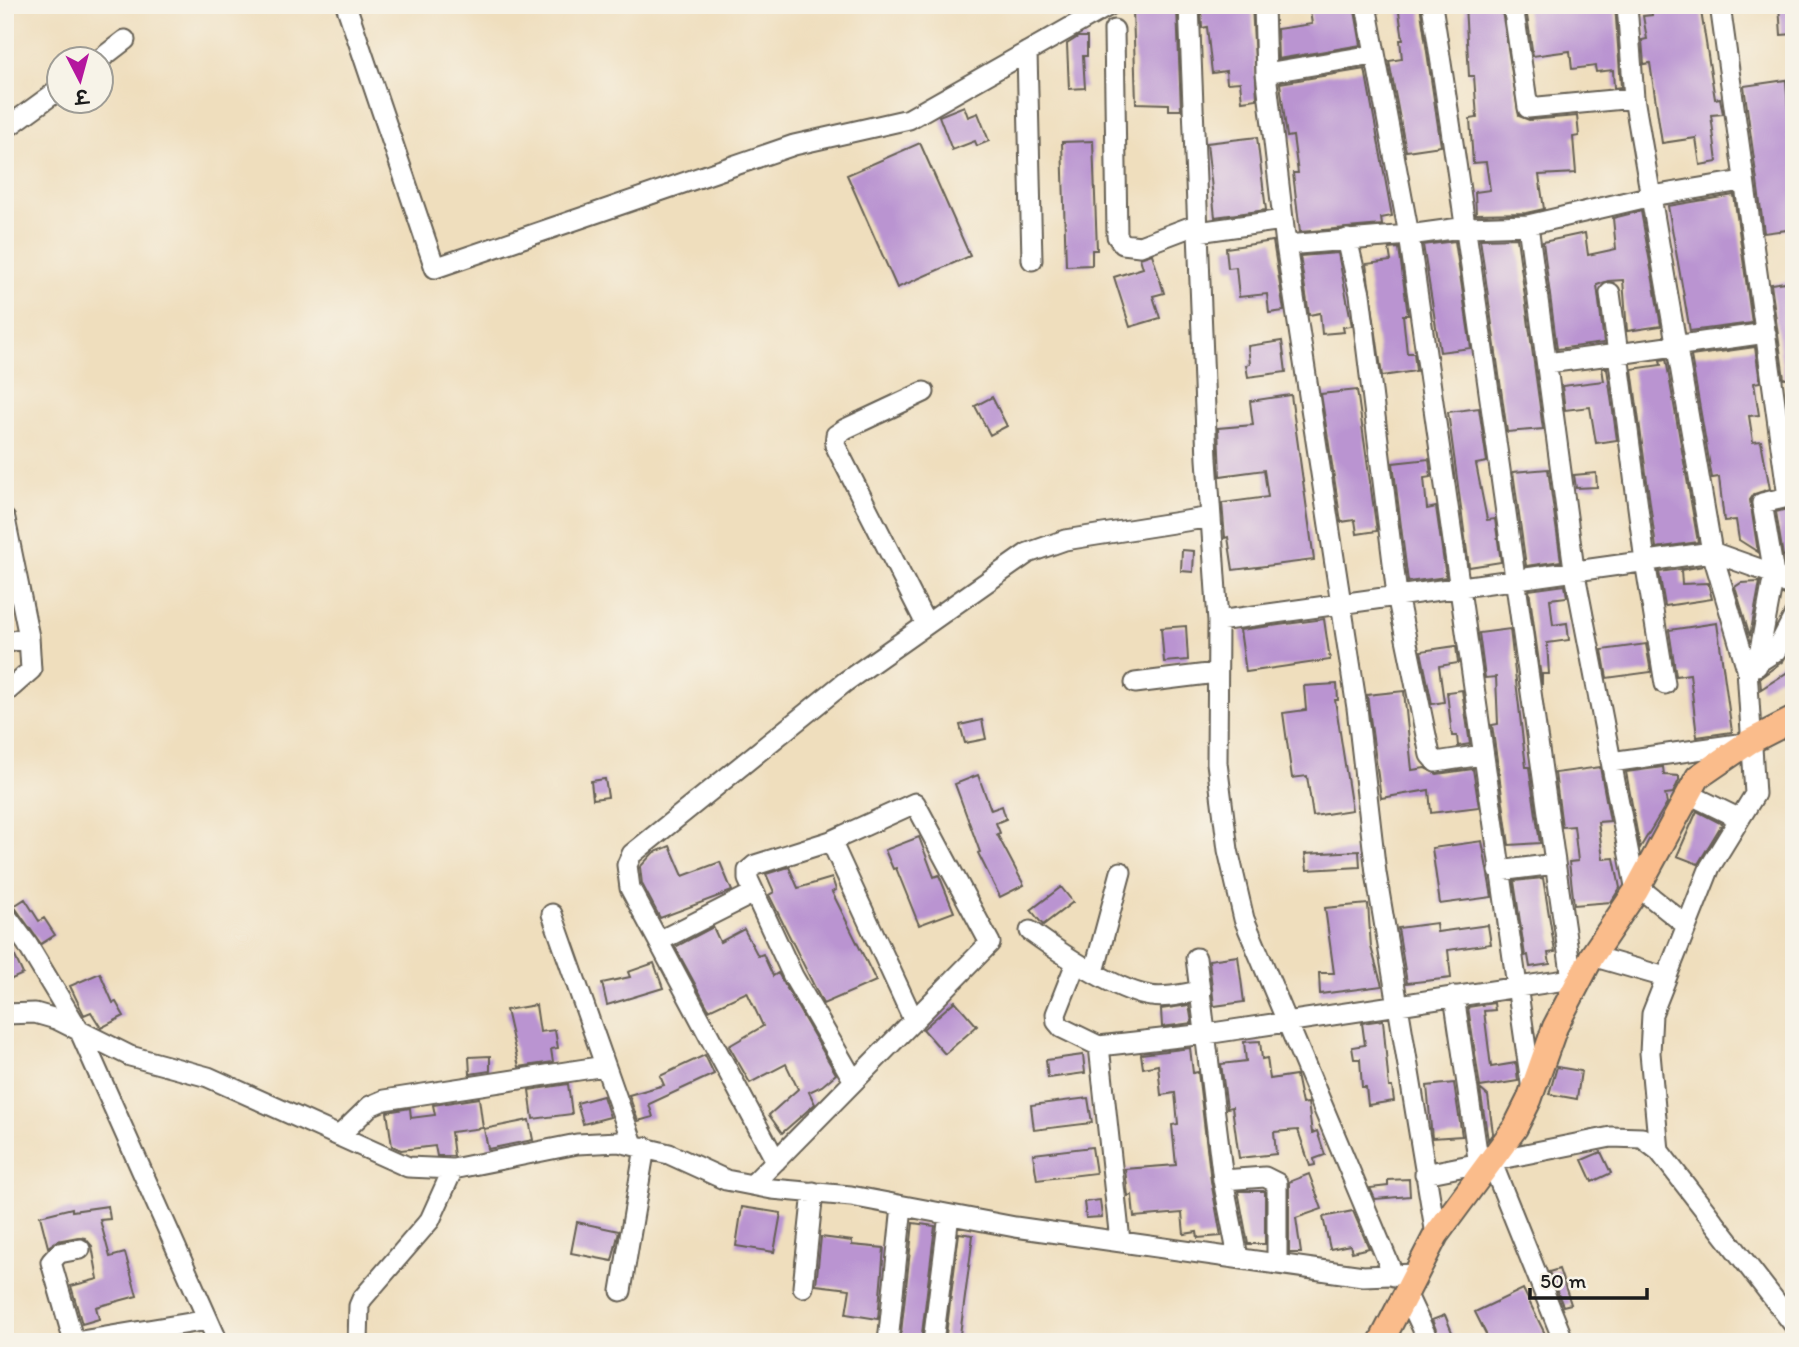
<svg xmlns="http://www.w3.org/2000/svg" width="1799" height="1347" font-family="Itim,'Playpen Sans Deva',sans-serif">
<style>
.building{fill:#ba94d1}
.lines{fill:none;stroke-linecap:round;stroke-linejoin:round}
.minor-casing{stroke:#666054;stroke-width:23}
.major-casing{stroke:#666054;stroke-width:28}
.minor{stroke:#fff;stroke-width:19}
.major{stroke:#fabc8b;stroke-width:24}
</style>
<rect width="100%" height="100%" fill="#f7f3e8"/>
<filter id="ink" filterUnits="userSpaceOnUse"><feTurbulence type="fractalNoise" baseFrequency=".0143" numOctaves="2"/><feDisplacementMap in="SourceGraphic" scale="14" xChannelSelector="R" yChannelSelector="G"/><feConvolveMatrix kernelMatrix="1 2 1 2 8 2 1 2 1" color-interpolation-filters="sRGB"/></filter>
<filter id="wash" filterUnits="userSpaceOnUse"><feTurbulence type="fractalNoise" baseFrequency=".00686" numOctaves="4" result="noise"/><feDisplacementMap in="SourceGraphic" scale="28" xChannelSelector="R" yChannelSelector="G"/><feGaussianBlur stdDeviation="1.57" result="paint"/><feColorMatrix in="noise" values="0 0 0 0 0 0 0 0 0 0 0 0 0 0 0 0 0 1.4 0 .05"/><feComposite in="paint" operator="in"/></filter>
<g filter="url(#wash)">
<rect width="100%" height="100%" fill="#efdebd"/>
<g id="blocks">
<path class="building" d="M1201,5H1252L1257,99L1242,101L1240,82L1227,83L1226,71L1212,73L1207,27L1202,28Z
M1309,5H1354L1361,45L1278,59L1277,29L1312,24Z
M1398,5H1420L1441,146L1406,151L1389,61L1402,59L1400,40H1403Z
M1465,5H1501L1519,116L1529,120L1577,116L1579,136L1573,137L1576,173L1539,175L1544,209L1526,213L1476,214L1475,192L1490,190L1486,162L1473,163L1470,119L1477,118L1474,76H1469Z
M1557,5H1615L1621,87L1614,88L1613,70L1596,72L1595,66L1572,69L1570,51L1533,56L1526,9Z
M1651,5H1700L1715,99L1720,98L1723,114L1711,115L1717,162L1700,165L1696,138L1662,143L1650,63L1644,64L1642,40L1647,39L1643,16L1652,15Z
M1779,5H1794V34L1781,35Z
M1177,8L1181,110H1169V104L1136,103L1133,9Z
M1078,37H1087V56H1083L1085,88L1069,89L1067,44Z
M1365,69L1392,216L1381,218L1382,225L1300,232L1293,173H1298L1293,136L1287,137L1280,83Z
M1786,80L1789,125H1794V229L1764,233L1744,86Z
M964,106L968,117L978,113L989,141L977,146L975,141L952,150L939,116Z
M1257,137L1266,210L1215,217L1207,143Z
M1093,141L1097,250H1092V265L1066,266L1062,142Z
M920,143L970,256L897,288L847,175Z
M1734,195L1752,323L1690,331L1668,206Z
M1641,211L1661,326L1627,331L1623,280L1608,281L1597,285L1604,343L1557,349L1543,242L1585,233L1588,255L1616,249L1613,218Z
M1517,238L1543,429L1507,432L1480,239Z
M1273,241L1284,311L1269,313L1267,294L1239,297L1236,267L1228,268L1226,248Z
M1455,241L1471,348L1440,352L1423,245Z
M1399,248L1408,315H1403L1407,353H1414L1416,371L1382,376L1366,264L1391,261L1389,249Z
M1338,253L1352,326L1343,327L1344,332L1322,334L1320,313L1309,315L1300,256Z
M1152,254L1164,293L1153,296L1160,318L1130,327L1114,277L1143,268L1140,258Z
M1794,281V378L1784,379L1771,284Z
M1282,341L1286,372L1248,377L1246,365L1250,364L1248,346Z
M1755,347L1760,382L1754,383L1759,415L1749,416L1753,442L1761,441L1770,489L1754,494L1750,500L1758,552L1739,540L1736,520L1724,521L1719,477L1712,478L1691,356Z
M1666,359L1698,542L1656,548L1632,369L1661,365L1660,360Z
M1602,368H1607L1617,440L1596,443L1590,407L1565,410L1562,386L1604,381Z
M1357,390L1377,531L1357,534L1355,520L1341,522L1321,394Z
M1291,395L1314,560L1233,570L1228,537L1225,538L1222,503L1268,497L1264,470L1220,476L1218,428L1253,425L1250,401Z
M992,397L1007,426L990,435L975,406Z
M1479,408L1487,462L1476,464L1487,520L1495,519L1501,562L1469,567L1448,412Z
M1429,459L1431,477L1424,478L1427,509L1436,507L1446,577L1408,582L1393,463Z
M1548,469L1561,561L1526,566L1513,472Z
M1596,473L1597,487L1576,488L1574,475Z
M1794,507V555L1783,556L1776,512Z
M1182,550L1194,551L1193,572L1181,571Z
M1703,566L1681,570L1682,584L1708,583L1712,599L1665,606L1659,572Z
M1759,582H1760L1750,636L1735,587L1741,583Z
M1565,585L1567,597L1550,599L1553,625L1567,623L1569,640L1547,643L1549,674H1542V685L1529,590Z
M1324,619L1330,660L1246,672L1240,630Z
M1717,623L1732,732L1697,737L1690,674L1676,676L1669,630Z
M1186,626L1188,660L1164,662L1161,628Z
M1510,629L1526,767H1529L1540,843L1509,845L1492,725L1498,724L1496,677L1485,678L1479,633Z
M1794,643V668L1761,689L1760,678L1783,661Z
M1646,644L1651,672L1607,678L1602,650Z
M1456,646L1458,663L1439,666L1444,702L1432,704L1421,651Z
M1337,684L1338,700H1335L1352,810L1313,816L1307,776L1292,778L1283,713L1306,710L1304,686Z
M1462,690L1470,744L1458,746L1457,736H1452L1447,692Z
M1404,691L1412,770L1425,768L1437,774L1473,769L1479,807L1431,813L1429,790L1381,798L1367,695Z
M982,720L986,739L965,743L960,725Z
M1600,767L1610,821L1598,822L1603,859L1614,858L1620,888L1611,902L1574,905L1569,862L1578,861L1574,826L1562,827L1555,773Z
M1663,767L1664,775L1679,776V780L1673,793L1665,794L1667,803L1640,848L1626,772Z
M978,775L991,810L1002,806L1006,819L996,823L1000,833L997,834L1024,885L1000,897L978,853L980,852L955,784Z
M605,779L608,797L593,799L591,781Z
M1697,811L1722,824L1698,864L1677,856Z
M919,837L934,877L939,875L954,912L919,925L896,868L893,869L885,850Z
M1482,841L1492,897L1440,904L1432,848Z
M670,846L683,876L720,862L732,891L660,918L642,884L640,867L653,853Z
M1359,851L1360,867L1307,870L1305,854Z
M789,867L798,888L832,878L836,890L832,892L876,981L823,1004L769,895L774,892L766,874Z
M1543,878L1555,952L1548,953L1550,964L1530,967L1528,955L1525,956L1514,881Z
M1061,887L1073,902L1043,925L1031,910Z
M25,899L39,921L44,918L55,935L41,944L14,906Z
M1368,904L1371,947L1382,986L1320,994L1319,973H1334L1325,908Z
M1436,923L1437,932L1488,925L1491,944L1448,950L1451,978L1407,983L1398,928Z
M713,927L720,942L744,929L758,956L763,954L773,976L778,973L836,1074L822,1086L809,1092L815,1104L782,1133L769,1115L798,1089L786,1064L750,1083L729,1046L763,1026L747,992L709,1010L675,947Z
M5,935L23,974L5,982Z
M1238,956L1244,1002L1214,1006L1209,960Z
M654,963L663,988L607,1005L602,983L630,977L628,972Z
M100,973L113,1003L116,1002L124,1016L101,1028L91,1012L84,1015L70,986Z
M955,1001L977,1026L945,1054L923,1029Z
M1494,1003L1495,1010L1484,1011L1491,1067L1516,1063L1518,1081L1480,1087L1468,1007Z
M536,1005L540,1032L555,1030L558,1048L551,1049L553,1062L519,1067L506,1010Z
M1189,1005L1192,1023L1162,1027L1161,1009Z
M1383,1020L1389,1087H1392L1394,1101L1368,1105L1366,1087H1362L1360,1059H1354L1352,1047L1365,1045L1362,1023Z
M1260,1041L1262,1059L1267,1058L1270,1079L1296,1075L1302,1104L1308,1103L1312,1133L1317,1131L1325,1155L1314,1159L1315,1165L1310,1166L1298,1130L1274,1132L1276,1154L1239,1158L1232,1107L1227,1108L1221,1064L1246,1061L1244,1042Z
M1190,1048L1193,1073L1198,1072L1211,1181L1221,1236L1198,1238L1197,1232L1184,1234L1182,1213L1134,1217L1132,1195L1128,1196L1125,1169L1176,1165L1172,1125L1178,1124L1175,1093L1161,1095L1158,1065L1143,1068L1141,1054Z
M705,1055L714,1074L649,1104L653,1117L638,1121L629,1095L664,1085L660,1076Z
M1083,1055L1085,1073L1048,1078L1046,1060Z
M490,1056V1071L470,1074L469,1057Z
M1557,1067L1581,1071L1577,1099L1549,1094Z
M1454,1083L1462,1136L1432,1138L1427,1086Z
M568,1084L572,1114L533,1119L529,1090Z
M1480,1089L1488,1096L1493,1133L1488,1140Z
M603,1096L610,1117L583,1124L577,1103Z
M479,1098L483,1128L451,1132L454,1156H437L435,1146L401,1150L392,1146L387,1112L410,1108L411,1118L435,1115L433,1105Z
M1088,1098L1092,1123L1034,1130L1031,1105Z
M529,1120L533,1140L488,1149L484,1129Z
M1092,1147L1096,1173L1037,1180L1033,1154Z
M1601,1152L1611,1173L1592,1182L1582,1160Z
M1309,1174L1322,1209L1296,1218L1301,1253H1289V1182Z
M1409,1179L1410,1196L1375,1199L1370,1188L1388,1186V1180Z
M1238,1191H1265V1244H1248Z
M1100,1200L1102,1217L1086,1218L1084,1202Z
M108,1206L110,1219L100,1220L110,1257L125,1253L137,1296L96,1307L99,1319L82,1324L71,1286L98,1279L92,1246L85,1238L78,1237L57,1241L48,1247L40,1216L72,1208V1211Z
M742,1207L781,1213L774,1252L736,1246Z
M1353,1211L1369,1248L1352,1252L1350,1245L1330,1249L1323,1217Z
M577,1222L619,1231L612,1261L571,1253Z
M913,1223L935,1226L921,1342H900Z
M959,1233L973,1235L970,1259L959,1342H945Z
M821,1237L852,1241V1245L884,1248L878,1319L846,1314L850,1289L816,1285Z
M1559,1269L1571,1304L1563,1306L1549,1272Z
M1523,1289L1549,1342H1490L1475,1312Z
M1445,1315L1456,1342H1441L1432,1320Z"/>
</g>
</g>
<g filter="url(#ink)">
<use href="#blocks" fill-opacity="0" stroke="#666054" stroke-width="2"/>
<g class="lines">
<defs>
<path id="minor" d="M346,5L435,268L794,145L909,119L1110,5
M1189,5L1207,459L1218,621L1217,763L1228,850L1244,919L1394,1276
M1264,5L1266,73L1286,245L1409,235L1467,227L1528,225L1652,196L1742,181
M1366,5L1409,235L1532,1090
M1432,5C1483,329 1524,655 1572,979L1578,985
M1513,5L1528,108L1634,98
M1627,5L1634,98L1712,552L1747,669L1755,794L1710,867L1652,1014L1650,1053L1659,1151
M1114,30L1117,236L1123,244L1140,246L1198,224
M1027,52L1032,260
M99,60L125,40
M1266,73L1373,55
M5,129L60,89
M1528,225L1574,569L1636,891
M1198,232L1283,220
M1347,239L1360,294L1397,595L1430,755L1436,762L1482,755
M1286,245L1357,708L1376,873L1436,1235
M1547,363L1618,354L1610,293
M924,392L845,429L836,435L835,445L926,624
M5,519L29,637L5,643
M1218,621L1712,552L1774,574L1762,503L1788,497L1720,5
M1757,666L1774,574L1794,589
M1751,667L1776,651L1794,616
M1135,683L1216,673
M1665,684L1645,561L1618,354L1766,333
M5,693L31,670L29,637
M1611,762L1745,743
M1689,794L1738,818
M831,841L755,865L748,871V879L793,976L854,1081
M1499,871L1555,864
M1637,886L1686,925
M5,914L27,944L80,1032L218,1342
M552,914L633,1144
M1030,931C1059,952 1116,991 1151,996C1167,999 1185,993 1201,991
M659,941L754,893
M1592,956L1665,977
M1196,958L1223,1180L1238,1257
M1076,963L1056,1014L1057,1022L1062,1028L1099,1046
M1094,972L1121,872
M1454,996L1479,1165
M5,1014L35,1013L56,1019L130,1056L208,1077L408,1167L453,1169L577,1144L619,1142L669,1154L726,1180L772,1189L851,1196L1015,1227L1363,1276L1416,1274
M339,1136L370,1106L384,1100L605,1066
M776,1161L630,888L627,865L632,854L845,682L1028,553L1065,540L1211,517
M1492,1163L1564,1342
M1425,1174L1611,1137L1642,1138L1659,1151L1794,1325
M1223,1180L1265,1177L1277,1183V1264
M752,1185L990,943L915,803L831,841L914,1021
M1120,1241L1099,1046L1206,1034L1572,979
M803,1287L813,1192
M621,1291L645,1147
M1406,1293L1429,1342
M74,1342L51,1262L59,1253L80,1249
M75,1342L208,1320
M358,1342L359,1306L362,1299L430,1220L453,1169
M888,1342L902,1206
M933,1342L949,1215"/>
<path id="major" d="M1381,1342L1436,1235L1515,1128L1529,1100L1555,1027L1592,956L1636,891L1698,777L1749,742L1794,719"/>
</defs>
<use href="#minor" class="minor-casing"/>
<use href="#major" class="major-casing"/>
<use href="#minor" class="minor"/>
<use href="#major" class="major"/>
</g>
</g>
<rect width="1799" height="1347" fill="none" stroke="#f7f3e8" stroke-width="28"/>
<g transform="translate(80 80) rotate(174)"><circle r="33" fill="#f7f3e8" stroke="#9f9d96" stroke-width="2"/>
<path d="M0-5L12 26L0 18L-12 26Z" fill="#b5179e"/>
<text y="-10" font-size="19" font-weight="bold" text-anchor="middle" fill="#1c1c1c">उ</text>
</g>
<path d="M1530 1288v10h117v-10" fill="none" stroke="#1c1c1c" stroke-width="3.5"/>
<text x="1540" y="1288" font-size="21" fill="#1c1c1c" stroke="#f7f3e8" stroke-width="5" paint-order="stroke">50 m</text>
</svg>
